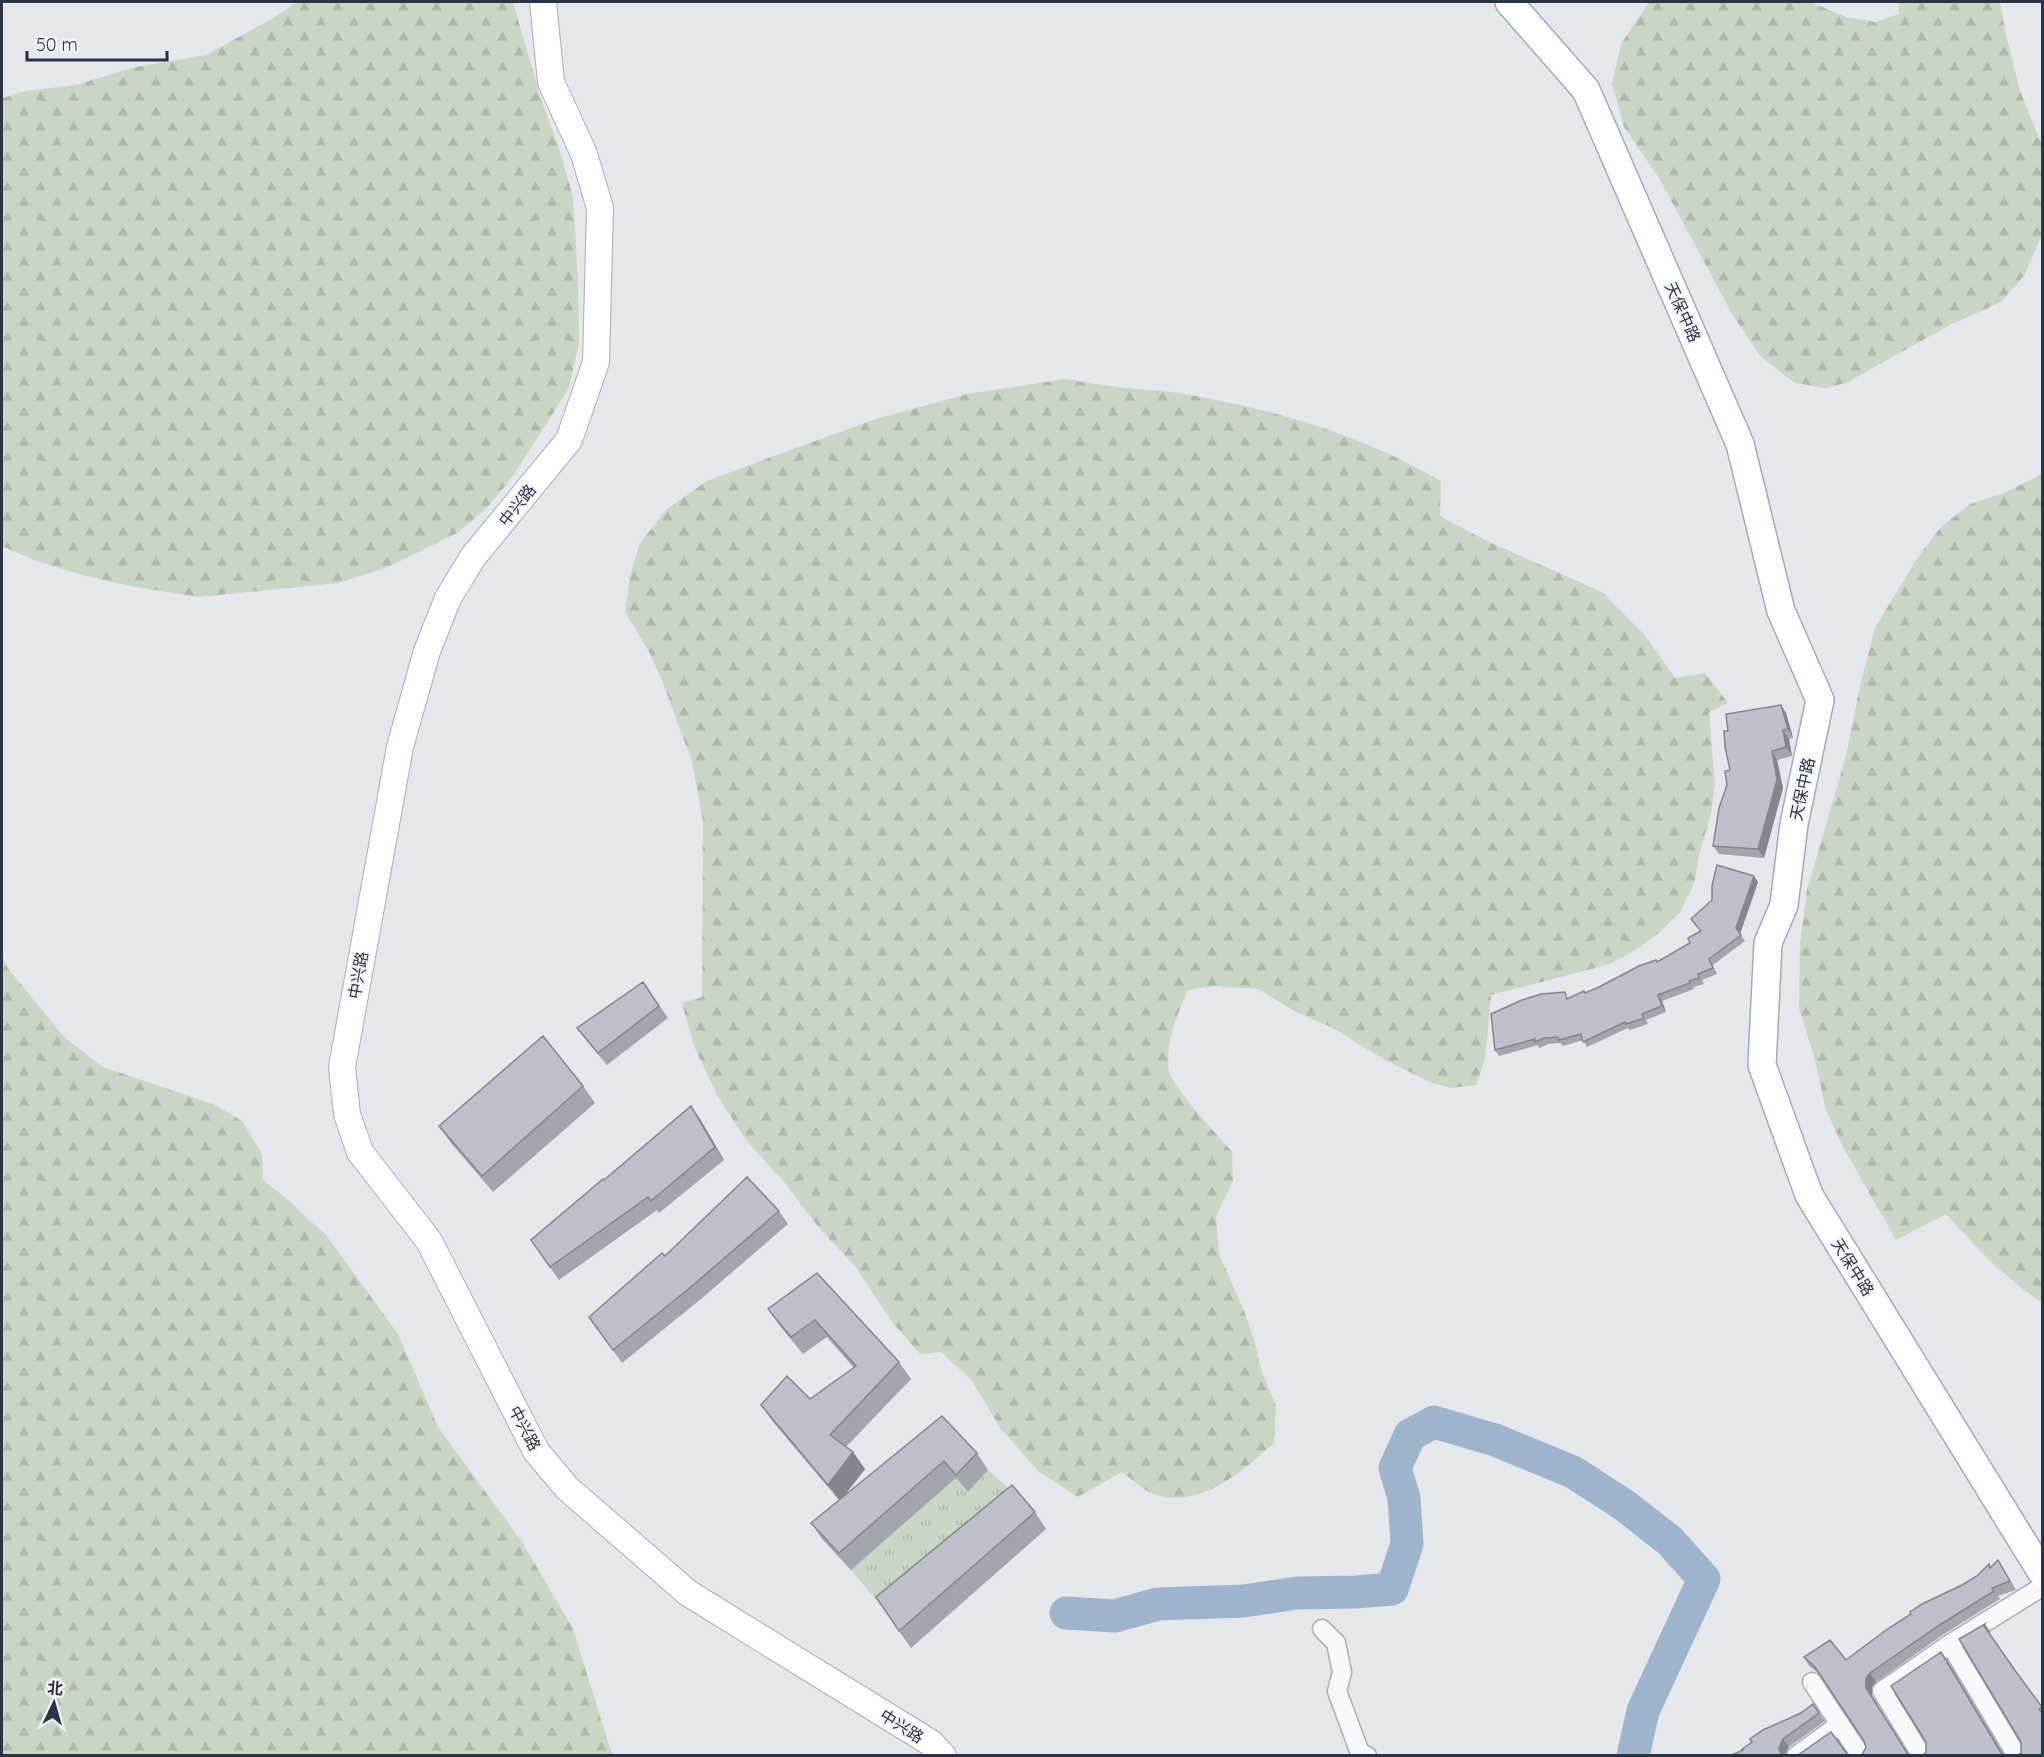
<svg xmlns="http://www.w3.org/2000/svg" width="2044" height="1757" font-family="Quicksand,'Noto Sans SC',sans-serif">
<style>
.grass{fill:url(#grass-tufts)}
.forest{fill:url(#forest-firs)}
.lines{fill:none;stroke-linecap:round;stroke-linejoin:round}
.river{stroke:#9fb4cc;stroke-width:33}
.street-casing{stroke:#a9aeb7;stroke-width:21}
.secondary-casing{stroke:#a9aeb7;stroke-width:28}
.primary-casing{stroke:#a3abb8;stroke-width:30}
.street{stroke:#f7f8fa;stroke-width:18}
.secondary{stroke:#fff;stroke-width:26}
.primary{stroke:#fff;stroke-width:27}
.wall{fill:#a1a5ae}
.shaded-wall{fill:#83868d}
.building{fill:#bbc0ca;stroke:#83868d;stroke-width:1.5}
.labels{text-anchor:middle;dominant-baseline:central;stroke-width:4.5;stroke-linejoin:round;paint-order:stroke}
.street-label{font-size:16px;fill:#2b3445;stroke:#f4f6f9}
</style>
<defs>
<pattern id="grass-tufts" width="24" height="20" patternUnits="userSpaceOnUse" patternTransform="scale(1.5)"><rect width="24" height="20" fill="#c9d6c5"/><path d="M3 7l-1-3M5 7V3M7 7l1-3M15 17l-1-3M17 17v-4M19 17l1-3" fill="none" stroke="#adb8ab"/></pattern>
<pattern id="forest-firs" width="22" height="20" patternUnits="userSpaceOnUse" patternTransform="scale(1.5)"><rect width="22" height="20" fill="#c9d6c5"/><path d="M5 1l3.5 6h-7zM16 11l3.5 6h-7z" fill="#adb8ab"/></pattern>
</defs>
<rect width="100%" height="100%" fill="#e4e7ec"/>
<path class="grass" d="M988,1470L1024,1502L888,1614L851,1570L956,1478L968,1491Z"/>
<path class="forest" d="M297,2H513L541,99L559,148L573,197L578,281L579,343L569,388L513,476L487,508L457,533L388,567L338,583L198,597L130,586L83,575L36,561L2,546V98L26,91L75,85L136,67L206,55L273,18Z
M1649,2H1810L1846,17L1876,22L1899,14L1898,2H2000L2006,35L2020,91L2042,145V235L2024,276L2001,302L1950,325L1846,383L1825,388L1795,383L1760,356L1732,314L1659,178L1624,127L1612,83L1621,44Z
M1065,379C1083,382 1101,385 1119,387C1139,390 1159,390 1179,393C1272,409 1359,433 1441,481L1440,516L1487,541L1602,592L1644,634L1675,678L1705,673L1728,703L1709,712L1715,784L1711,814L1699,855L1695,881L1681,911L1661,931L1639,948L1610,964L1491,995L1485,1060L1476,1085L1451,1088L1432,1083L1385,1060L1331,1027L1296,1012L1258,989L1214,986L1188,990C1177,1015 1165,1043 1169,1071C1172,1087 1219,1137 1232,1151L1233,1181L1216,1216L1219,1254L1244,1311L1254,1339L1261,1369L1276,1406L1274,1443C1243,1471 1202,1508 1156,1495C1145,1492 1132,1479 1122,1472L1078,1497L1038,1471L1001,1429L972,1381L941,1352L920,1354L892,1322L855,1266L819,1228L784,1182L746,1140L718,1097L694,1046L682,1003L702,997L703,821L692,762L662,680L648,650L625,612L630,576L640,543L667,509L707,481L752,464L876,419L967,394Z
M2042,474V1302C2005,1280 1976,1246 1946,1214L1896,1240L1842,1145L1826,1110L1815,1060L1799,1008L1800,943L1807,890L1846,756L1860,686L1875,628L1916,560L1940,528L1970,504L2004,493Z
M2,957L7,967L64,1037L103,1067L213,1104L242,1121L262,1154L263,1180L287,1199L326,1235L398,1334L438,1427L522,1542L573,1629L611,1751L615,1755H2Z"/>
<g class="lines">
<path class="river" d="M1066,1613L1115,1616L1158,1604L1244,1601L1297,1593L1356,1592L1392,1589L1407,1544L1404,1498L1395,1468L1410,1435L1434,1422L1495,1440L1573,1472L1624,1505L1670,1541L1704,1579L1643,1711L1633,1756"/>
<defs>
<path id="street" d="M1322,1629L1336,1643L1342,1672L1337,1691L1360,1753L1367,1756
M1950,1644L2017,1756
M1812,1682L1861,1756
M1796,1756L1840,1724
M1922,1756L1882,1691L1950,1644L2042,1587"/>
<path id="secondary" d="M543,2L551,82L584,154L600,208L596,362L569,440L473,557L448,598L427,651L400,747L342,1067L347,1114L360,1152L429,1241L536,1451L567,1488L688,1593L931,1743L943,1756"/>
<path id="primary" d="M1509,2L1586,90L1740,444L1781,611L1820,700L1794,824L1784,905L1768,943L1762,1065L1809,1195L2042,1573"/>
</defs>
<use href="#street" class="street-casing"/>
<use href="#secondary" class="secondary-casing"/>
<use href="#primary" class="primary-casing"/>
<use href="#street" class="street"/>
<use href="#secondary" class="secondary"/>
<use href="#primary" class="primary"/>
</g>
<path class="wall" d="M1781,705L1786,713L1793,738L1789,739L1792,756L1777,760L1783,788L1764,858L1719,854L1713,846L1730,770L1728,731Z
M1758,882L1740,934L1745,941L1713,965L1717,974L1702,980L1704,984L1693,987L1694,989L1662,1001L1666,1012L1646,1020L1648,1024L1630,1030L1628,1028L1587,1047L1583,1040L1563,1046L1560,1043L1548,1044L1539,1048L1538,1045L1499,1056L1495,1050L1569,997V998L1586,993L1657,962L1690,943L1700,931Z
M643,982L668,1018L607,1065L586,1040L577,1028Z
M583,1086L595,1103L493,1192L451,1143L439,1126Z
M700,1119L724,1160L659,1213L657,1210L559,1280L531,1240L604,1180Z
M779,1211L788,1224L701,1299L622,1363L589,1317L665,1256Z
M817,1273L899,1362L911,1379L846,1447L853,1452L865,1469L844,1496L942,1416L977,1453L988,1470L968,1492L956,1478L851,1570L823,1540L811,1523L839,1500L773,1422L761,1405L810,1399L854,1368L827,1337L803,1354L780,1326L768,1309Z
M1035,1512L1046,1529L911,1648L899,1631Z
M1998,1560L2016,1590L1998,1596L2000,1599L1944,1634L1876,1682L1872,1687V1696L1909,1755L1866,1747L1864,1741L1821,1675L1809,1666L1804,1657L1846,1660L1991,1568Z
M1813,1704L1825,1721L1789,1747L1743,1750Z"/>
<path class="shaded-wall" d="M1781,705L1786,713L1793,738L1788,729Z
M1783,730L1789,739L1792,756L1786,747Z
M1772,751L1777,760L1783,788L1764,858L1758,849Z
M1754,876L1758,882L1740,934L1736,928Z
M1658,995L1662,1001L1666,1012L1662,1006Z
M691,1106L700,1119L724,1160L715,1147Z
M853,1452L865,1469L840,1501L828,1485Z
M1985,1624L1990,1632V1634L1984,1626Z
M1941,1652L1947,1660L2004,1755H2003Z
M1870,1673L1876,1682L1872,1687V1696L1908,1755L1866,1688V1678Z
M1783,1739L1789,1747L1785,1755H1782L1779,1748Z"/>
<path class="building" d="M1781,705L1788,729L1783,730L1786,747L1772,751L1777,780L1758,849L1713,846L1719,808L1727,785L1725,771L1730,770L1725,747L1724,731H1728L1726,714Z
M1717,865L1754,876L1736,928L1741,935L1709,959L1713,968L1698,974L1699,978L1689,981L1690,983L1658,995L1662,1006L1642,1014L1644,1018L1626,1024L1625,1022L1583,1042L1581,1034L1559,1040L1558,1037L1544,1038L1535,1042V1039L1495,1050L1491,1014L1522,1000L1541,994L1565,992L1567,999L1584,991L1585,993L1599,987L1639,966L1656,960L1657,962L1690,943L1688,938L1701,931L1691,919L1712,900V886Z
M643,982L659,1006L598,1053L577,1028Z
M543,1036L583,1086L482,1176L439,1126Z
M691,1106L715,1147L651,1201L648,1197L550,1267L531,1240L603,1179L604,1180Z
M747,1177L779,1211L692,1286L613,1350L589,1317L662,1253L665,1256Z
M817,1273L899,1362L830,1435L853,1452L828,1485L761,1405L787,1376L810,1399L856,1366L815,1320L791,1337L768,1309Z
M942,1416L977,1453L956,1475L944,1461L839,1553L811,1523Z
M1012,1485L1035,1512L899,1631L876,1597Z
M1998,1560L2010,1581L1992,1588L1994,1591L1938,1626L1870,1673L1866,1678V1688L1907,1753L1909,1755H1862L1866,1747L1864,1741L1815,1667L1804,1657L1830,1640L1846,1660L1886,1630L1911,1614L1910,1612L1922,1604L1962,1585L1977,1576L1989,1564L1990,1568Z
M1985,1624L1984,1626L2014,1669L2042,1707L2039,1709L2043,1714V1755H2018L2021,1753V1742L1959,1639Z
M1941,1652L2001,1753L2004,1755H1923L1926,1752V1742L1891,1686Z
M1813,1704L1819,1713L1783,1739L1779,1748L1781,1755H1783H1732L1743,1750L1742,1749L1752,1742L1750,1739L1763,1730L1801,1713Z
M1831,1732L1848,1755H1798Z"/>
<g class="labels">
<g class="street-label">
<text transform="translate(1683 312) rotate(66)">天保中路</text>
<text transform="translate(517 505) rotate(-51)">中兴路</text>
<text transform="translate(1802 789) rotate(-78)">天保中路</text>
<text transform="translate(358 975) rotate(-80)">中兴路</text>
<text transform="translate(1853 1267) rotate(58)">天保中路</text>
<text transform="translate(525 1428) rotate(62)">中兴路</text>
<text transform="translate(902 1726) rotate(32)">中兴路</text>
</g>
</g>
<rect width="2044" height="1757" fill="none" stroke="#2b3445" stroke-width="6"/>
<g transform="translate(54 1703) rotate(5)" stroke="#f4f6f9" stroke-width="4.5" paint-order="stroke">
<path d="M0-4.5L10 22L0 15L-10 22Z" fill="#2b3445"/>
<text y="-9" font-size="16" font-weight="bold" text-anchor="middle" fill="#2b3445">北</text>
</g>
<path d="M27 51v9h140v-9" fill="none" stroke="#2b3445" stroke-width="3"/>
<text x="36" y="51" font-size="18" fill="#2b3445" stroke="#f4f6f9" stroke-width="4.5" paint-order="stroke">50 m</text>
</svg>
